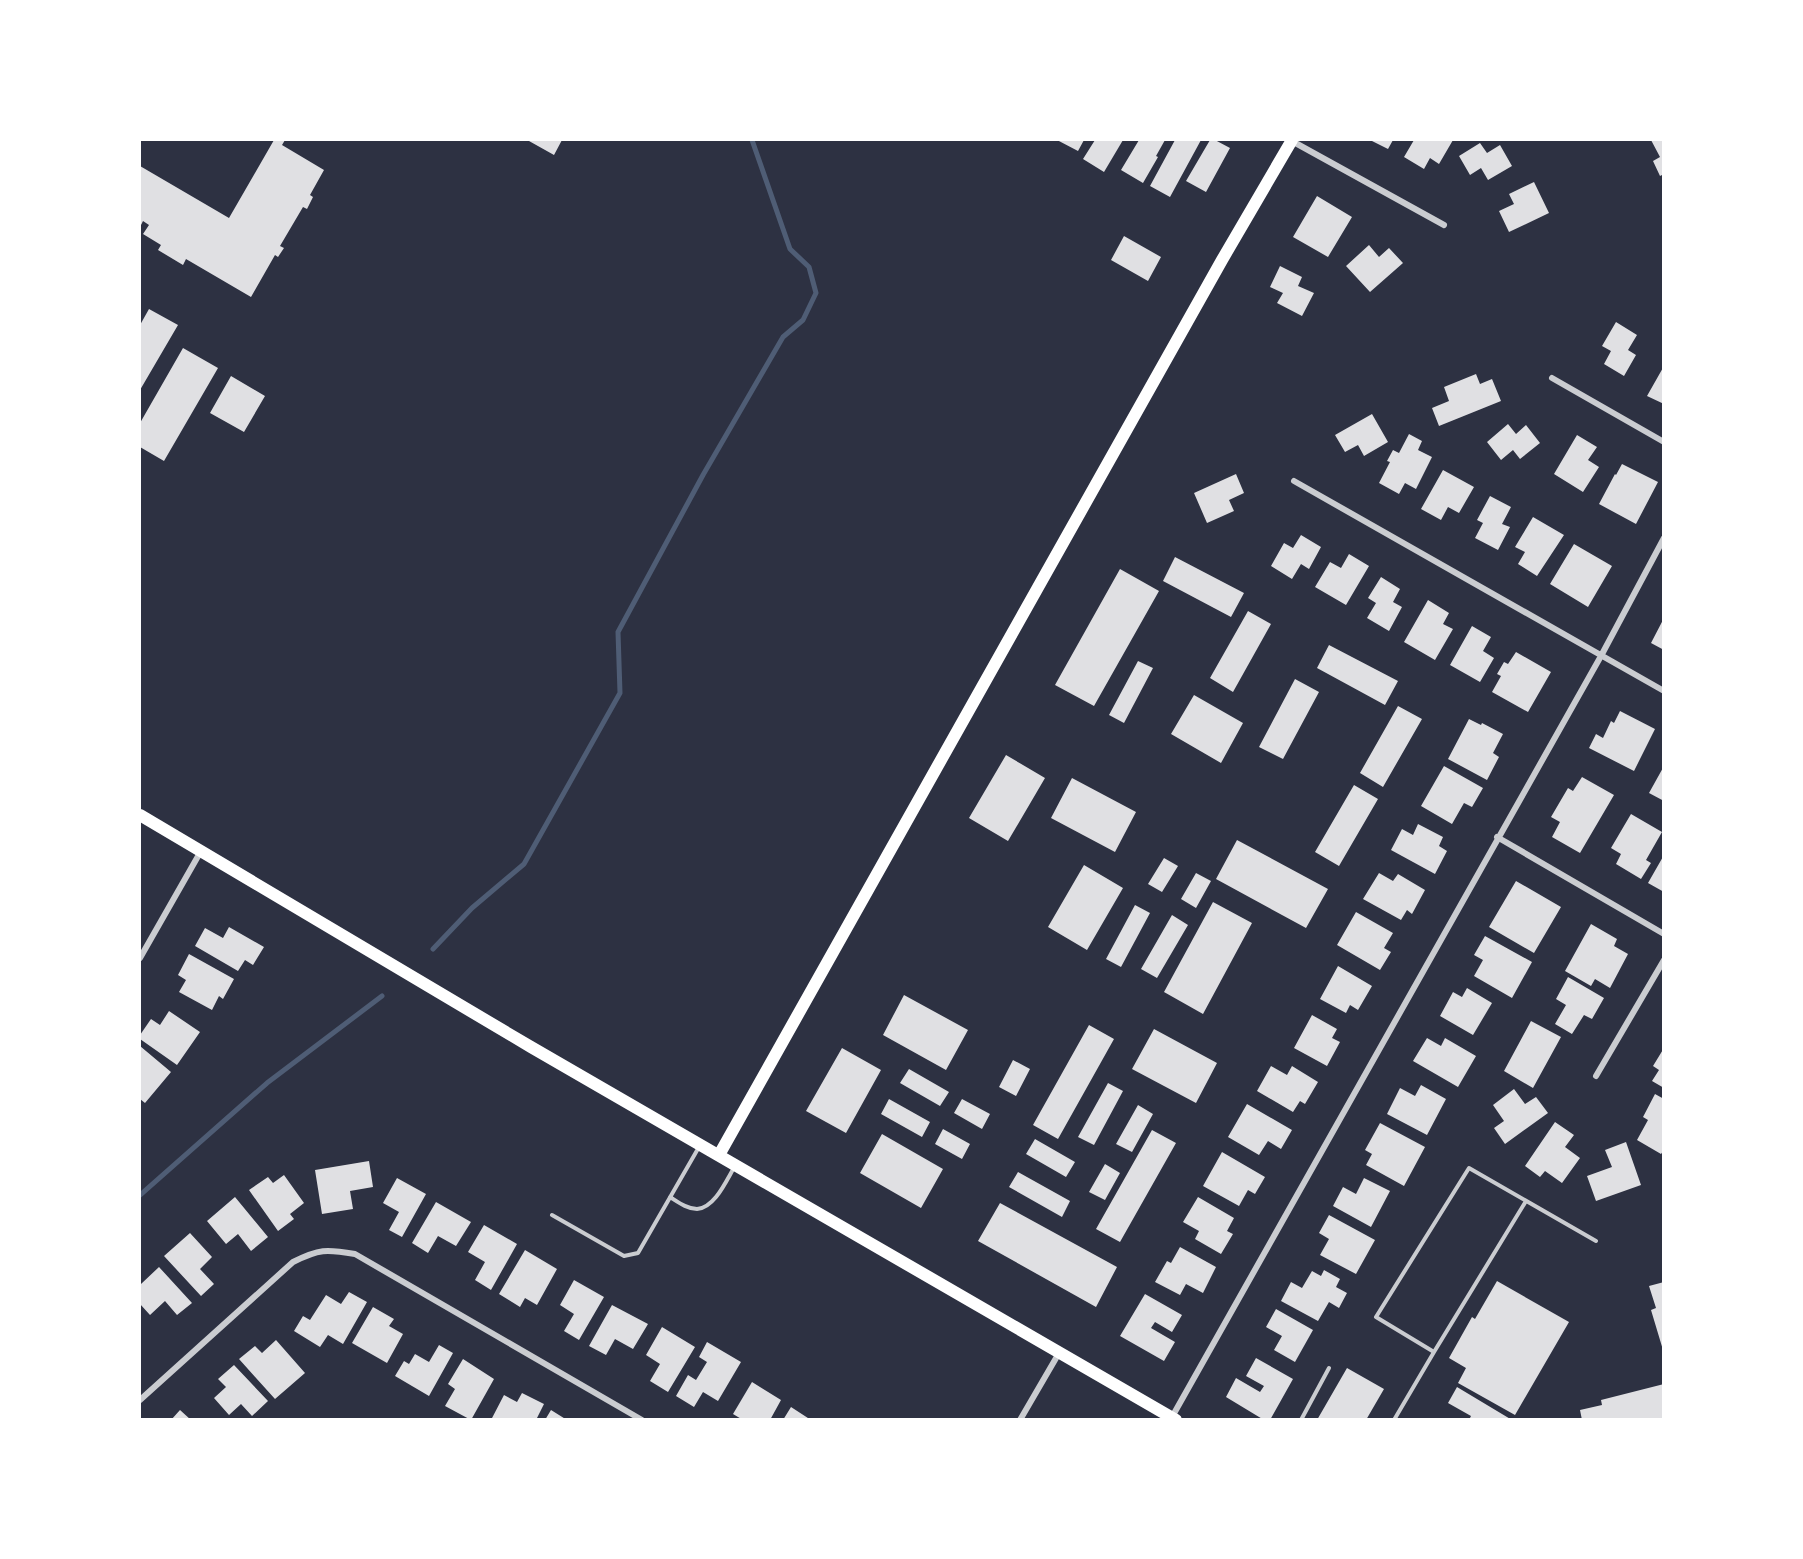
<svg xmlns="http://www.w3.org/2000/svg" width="1803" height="1559" font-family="Poppins,sans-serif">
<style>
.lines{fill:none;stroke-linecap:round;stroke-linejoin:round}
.stream{stroke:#4f5d75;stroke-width:5}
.building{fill:#e0e0e3}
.service{stroke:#caccd0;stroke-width:4}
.minor{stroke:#caccd0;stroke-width:6}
.secondary{stroke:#fff;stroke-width:12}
</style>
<rect width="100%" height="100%" fill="#2d3142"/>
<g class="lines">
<path class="stream" d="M433,949L472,908L524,864L620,693L618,632L703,475L783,337L803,320L816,293L809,267L790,249L752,140
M140,1195L267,1083L382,996"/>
</g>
<path class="building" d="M274,140H285L282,145L324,170L310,195L313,197L307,209L303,207L280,246L284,248L278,257L275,255L251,297L186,259L183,265L158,250L161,245L143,234L149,225L143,221L140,227V166L229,218Z
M530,140H562L554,155L529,141Z
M1057,140H1084L1078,151Z
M1095,140H1123L1104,172L1083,159Z
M1139,140H1165L1156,156L1158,157L1143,183L1121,170Z
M1175,140H1201L1170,197L1150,186Z
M1210,140H1215L1230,148L1206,192L1186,181Z
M1370,140H1393L1388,149Z
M1414,140H1453L1439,164L1430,158L1424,169L1404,157Z
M1651,140H1664V174L1660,176L1653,161L1660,157Z
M1480,143L1487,153L1500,145L1512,166L1488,180L1481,168L1470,175L1459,156Z
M1534,182L1549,213L1509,232L1499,211L1514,204L1509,194Z
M1317,196L1352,217L1328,257L1293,237Z
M1124,236L1161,257L1148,281L1111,260Z
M1369,245L1379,257L1389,248L1403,263L1370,292L1346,266Z
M1280,266L1302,277L1298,286L1314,293L1302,316L1277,303L1283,293L1270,287Z
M149,309L178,325L140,390V325Z
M1616,322L1637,335L1628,350L1636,355L1624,376L1604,364L1611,351L1602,346Z
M183,348L218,368L164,461L140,447V423Z
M1664,366V404L1647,396Z
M1476,374L1480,384L1492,379L1501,401L1439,426L1432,408L1449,401L1444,387Z
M231,376L265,396L244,432L210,413Z
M1372,414L1388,442L1364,456L1358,445L1345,452L1335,435Z
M1508,424L1516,434L1526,425L1540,443L1520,459L1513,450L1501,460L1487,442Z
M1409,434L1422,441L1418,450L1432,457L1416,489L1405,483L1399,494L1379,483L1390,462L1387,461L1393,450L1399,453Z
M1577,435L1597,447L1588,460L1599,467L1583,492L1554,474Z
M1622,464L1658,482L1636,524L1599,504L1615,474L1616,475Z
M1443,470L1474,487L1459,513L1448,507L1441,520L1421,509Z
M1236,474L1244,493L1229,500L1234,511L1207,523L1194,493Z
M1490,496L1511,507L1502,524L1510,527L1498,550L1475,538L1483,523L1477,520Z
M1533,517L1564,535L1537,576L1518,564L1525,552L1515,547Z
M1301,535L1321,547L1309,569L1301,564L1292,579L1271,566L1284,543L1293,548Z
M1574,544L1612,566L1588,607L1550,584Z
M1349,554L1369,566L1346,605L1315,587L1330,562L1341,568Z
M1175,557L1244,593L1231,617L1163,581Z
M1120,569L1159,591L1094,706L1055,685Z
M1381,577L1400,589L1393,602L1402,607L1389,631L1367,618L1376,603L1368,598Z
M1428,600L1449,613L1443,624L1453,629L1435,660L1404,642Z
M1248,611L1271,624L1233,692L1210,678Z
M1664,618V650L1651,643Z
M1472,626L1491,637L1483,651L1494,658L1480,682L1450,665Z
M1329,645L1398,681L1385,705L1317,668Z
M1516,652L1551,672L1528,712L1492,692L1501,676L1497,674L1504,662L1508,664Z
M1138,661L1153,668L1124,723L1109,715Z
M1295,679L1319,692L1283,759L1259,747Z
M1194,695L1243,723L1221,763L1171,734Z
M1398,706L1422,719L1383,787L1360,773Z
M1620,711L1655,729L1634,771L1589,748L1596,734L1603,738L1611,721L1614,723Z
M1469,719L1481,725L1482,723L1503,734L1493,753L1499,757L1487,780L1448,759Z
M1006,755L1045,778L1008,841L969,818Z
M1444,766L1483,788L1472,807L1464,803L1452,824L1421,806Z
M1664,766V801L1649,793Z
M1582,777L1614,795L1580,853L1552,837L1560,822L1551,817L1568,788L1573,791Z
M1072,778L1136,812L1115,852L1051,818Z
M1354,785L1378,799L1339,866L1315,852Z
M1631,814L1662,832L1646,860L1651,863L1641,879L1616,864L1621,854L1611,848Z
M1418,824L1443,837L1439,846L1447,851L1435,874L1391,850L1402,829L1413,835Z
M1237,840L1328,889L1306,928L1216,879Z
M1664,855V892L1648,883Z
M1164,858L1178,866L1162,892L1148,884Z
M1084,865L1123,888L1087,950L1048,927Z
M1196,873L1211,881L1196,908L1181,899Z
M1379,873L1393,881L1398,874L1425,890L1412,914L1407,910L1401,920L1363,899Z
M1516,881L1561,907L1534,953L1489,927Z
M1213,902L1252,923L1203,1014L1164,992Z
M1135,905L1150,913L1121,967L1106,959Z
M1356,912L1393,933L1384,948L1391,952L1380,970L1337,945Z
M1172,915L1188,925L1157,978L1141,969Z
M1591,924L1617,939L1614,946L1628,954L1610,988L1595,979L1591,986L1565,971Z
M229,927L264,947L253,965L245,960L238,971L195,946L205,928L223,938Z
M1485,936L1532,962L1512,998L1474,976L1483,960L1474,955Z
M189,954L234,979L223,999L219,996L212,1010L179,992L186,980L178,975Z
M1338,966L1372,986L1358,1010L1350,1005L1346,1013L1320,999Z
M1568,977L1604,998L1592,1019L1584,1015L1572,1034L1555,1024L1566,1005L1556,999Z
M1467,988L1492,1003L1473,1035L1440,1016L1453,992L1462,997Z
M904,995L968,1030L946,1070L883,1035Z
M169,1011L200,1032L177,1065L140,1039V1035L151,1019L160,1025Z
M1312,1015L1337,1029L1332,1038L1340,1042L1327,1066L1294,1048Z
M1531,1021L1561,1037L1533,1088L1504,1071Z
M1089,1025L1114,1039L1058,1139L1033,1125Z
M1154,1029L1217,1063L1196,1103L1132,1069Z
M1427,1038L1441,1046L1445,1038L1476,1056L1458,1087L1413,1061Z
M140,1046L171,1072L145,1103L140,1099Z
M842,1048L881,1070L846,1133L806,1111Z
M1664,1048V1088L1652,1081L1659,1070L1653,1066Z
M1013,1060L1030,1069L1016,1096L999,1087Z
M1271,1066L1287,1075L1292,1066L1318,1082L1305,1104L1300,1101L1293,1112L1257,1091Z
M909,1069L949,1092L940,1106L900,1083Z
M1108,1083L1123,1091L1094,1145L1078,1137Z
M1421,1085L1446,1099L1427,1135L1387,1114L1400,1088L1415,1096Z
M1514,1089L1525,1104L1536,1097L1548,1113L1505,1144L1494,1128L1504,1121L1493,1105Z
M1655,1094L1664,1099V1150L1661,1154L1637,1140L1648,1120L1643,1117Z
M889,1099L930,1122L922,1137L881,1114Z
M962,1099L990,1114L982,1129L954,1113Z
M1247,1104L1292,1130L1281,1149L1268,1141L1259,1155L1228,1137Z
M1138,1105L1153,1114L1132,1152L1116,1144Z
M1555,1122L1574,1135L1565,1147L1580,1158L1562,1183L1545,1171L1540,1177L1525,1166Z
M1380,1123L1425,1147L1404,1186L1366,1165L1372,1154L1365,1150Z
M943,1129L970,1144L962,1159L935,1144Z
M1152,1130L1176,1143L1120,1242L1096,1229Z
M882,1134L943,1169L921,1208L860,1173Z
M1035,1139L1075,1162L1066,1177L1026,1154Z
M1626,1142L1641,1185L1596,1201L1587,1176L1612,1167L1605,1150Z
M1222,1152L1265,1177L1255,1194L1248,1190L1239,1206L1203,1186Z
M369,1161L373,1187L350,1191L353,1209L322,1214L315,1170Z
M1105,1164L1120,1173L1105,1200L1089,1192Z
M1018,1172L1070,1201L1062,1217L1009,1187Z
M284,1175L304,1203L290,1214L294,1219L278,1231L249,1190L268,1177L273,1183Z
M397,1178L426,1194L402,1237L389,1230L399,1212L383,1203Z
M1364,1178L1390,1191L1371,1227L1333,1206L1343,1187L1356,1194Z
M235,1197L268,1237L251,1251L238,1234L226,1244L207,1221Z
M1198,1197L1234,1218L1227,1231L1233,1234L1221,1254L1195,1239L1199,1231L1183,1222Z
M436,1202L471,1222L456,1246L438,1236L428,1253L412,1243Z
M1000,1203L1117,1267L1096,1307L978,1241Z
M1329,1215L1375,1240L1356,1274L1320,1255L1329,1239L1319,1233Z
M484,1225L517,1244L491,1290L475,1280L485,1262L468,1252Z
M190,1233L212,1257L200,1269L214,1284L201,1296L164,1256Z
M1180,1247L1216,1267L1203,1293L1186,1284L1180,1295L1155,1282L1167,1261L1171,1263Z
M525,1250L557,1269L537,1305L525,1298L520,1307L499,1294Z
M159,1267L192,1303L177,1315L165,1301L150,1315L140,1304V1282L141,1284Z
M1324,1270L1340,1279L1336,1287L1347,1293L1339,1308L1329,1302L1318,1321L1281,1301L1291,1282L1302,1288L1312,1271L1321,1276Z
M574,1280L604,1297L579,1340L564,1331L574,1314L560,1305Z
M1497,1281L1569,1322L1515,1415L1458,1383L1466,1368L1449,1358L1472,1317L1475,1319Z
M1664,1282V1350H1663L1651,1310L1656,1308L1649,1286Z
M349,1292L367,1302L343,1344L328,1335L320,1347L294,1331L303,1316L310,1320L326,1295L341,1304Z
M1145,1294L1182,1315L1172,1332L1155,1322L1151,1328L1175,1342L1164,1361L1120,1336Z
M612,1305L648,1324L633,1349L615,1339L606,1355L589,1346Z
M373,1307L394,1319L389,1326L403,1334L387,1363L352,1343Z
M1276,1309L1313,1330L1295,1362L1274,1350L1282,1336L1266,1327Z
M662,1327L695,1347L668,1392L650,1381L660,1364L646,1355Z
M276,1340L305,1373L275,1399L239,1359L255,1346L262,1353Z
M707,1342L741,1362L718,1401L703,1392L694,1407L676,1396L688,1375L696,1380L707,1362L699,1357Z
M439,1345L453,1353L429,1396L395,1376L404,1361L409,1364L415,1354L429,1362Z
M1256,1358L1293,1379L1270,1420H1264L1226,1397L1236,1378L1260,1392L1264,1386L1246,1376Z
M463,1359L494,1379L471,1420L445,1406L455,1389L448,1384Z
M234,1365L268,1401L252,1416L241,1404L229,1415L214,1398L226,1387L218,1379Z
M1347,1368L1384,1389L1366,1420H1317Z
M752,1382L781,1400L770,1420H743L733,1414Z
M1664,1384V1420H1582L1580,1410L1602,1405L1601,1400Z
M1457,1387L1512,1420H1469L1471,1416L1448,1403Z
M522,1393L544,1404L536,1420H491L504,1395L517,1402Z
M791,1407L811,1420H783Z
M180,1410L191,1420H171Z
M551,1410L567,1420H545Z"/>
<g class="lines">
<path class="service" d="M670,1197C678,1202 687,1209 697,1209C715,1208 727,1179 735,1166
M552,1215L624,1256L638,1253L699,1147
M1434,1352L1526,1201
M1301,1420L1329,1368
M1394,1420L1434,1352L1376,1317L1469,1168L1596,1241"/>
<path class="minor" d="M1290,140L1444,225
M1552,378L1664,442
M1294,481L1664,691
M1497,837L1664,934
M140,958L201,851
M1596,1076L1664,960
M140,1400L293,1262C319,1249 326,1249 355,1254L642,1420
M1172,1417L1601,656L1664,538
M1020,1420L1059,1353"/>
<path class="secondary" d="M140,815L531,1047L1176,1420
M719,1155L1222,260L1292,140"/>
</g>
<rect width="1803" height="1559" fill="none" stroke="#ffffff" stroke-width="282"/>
</svg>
